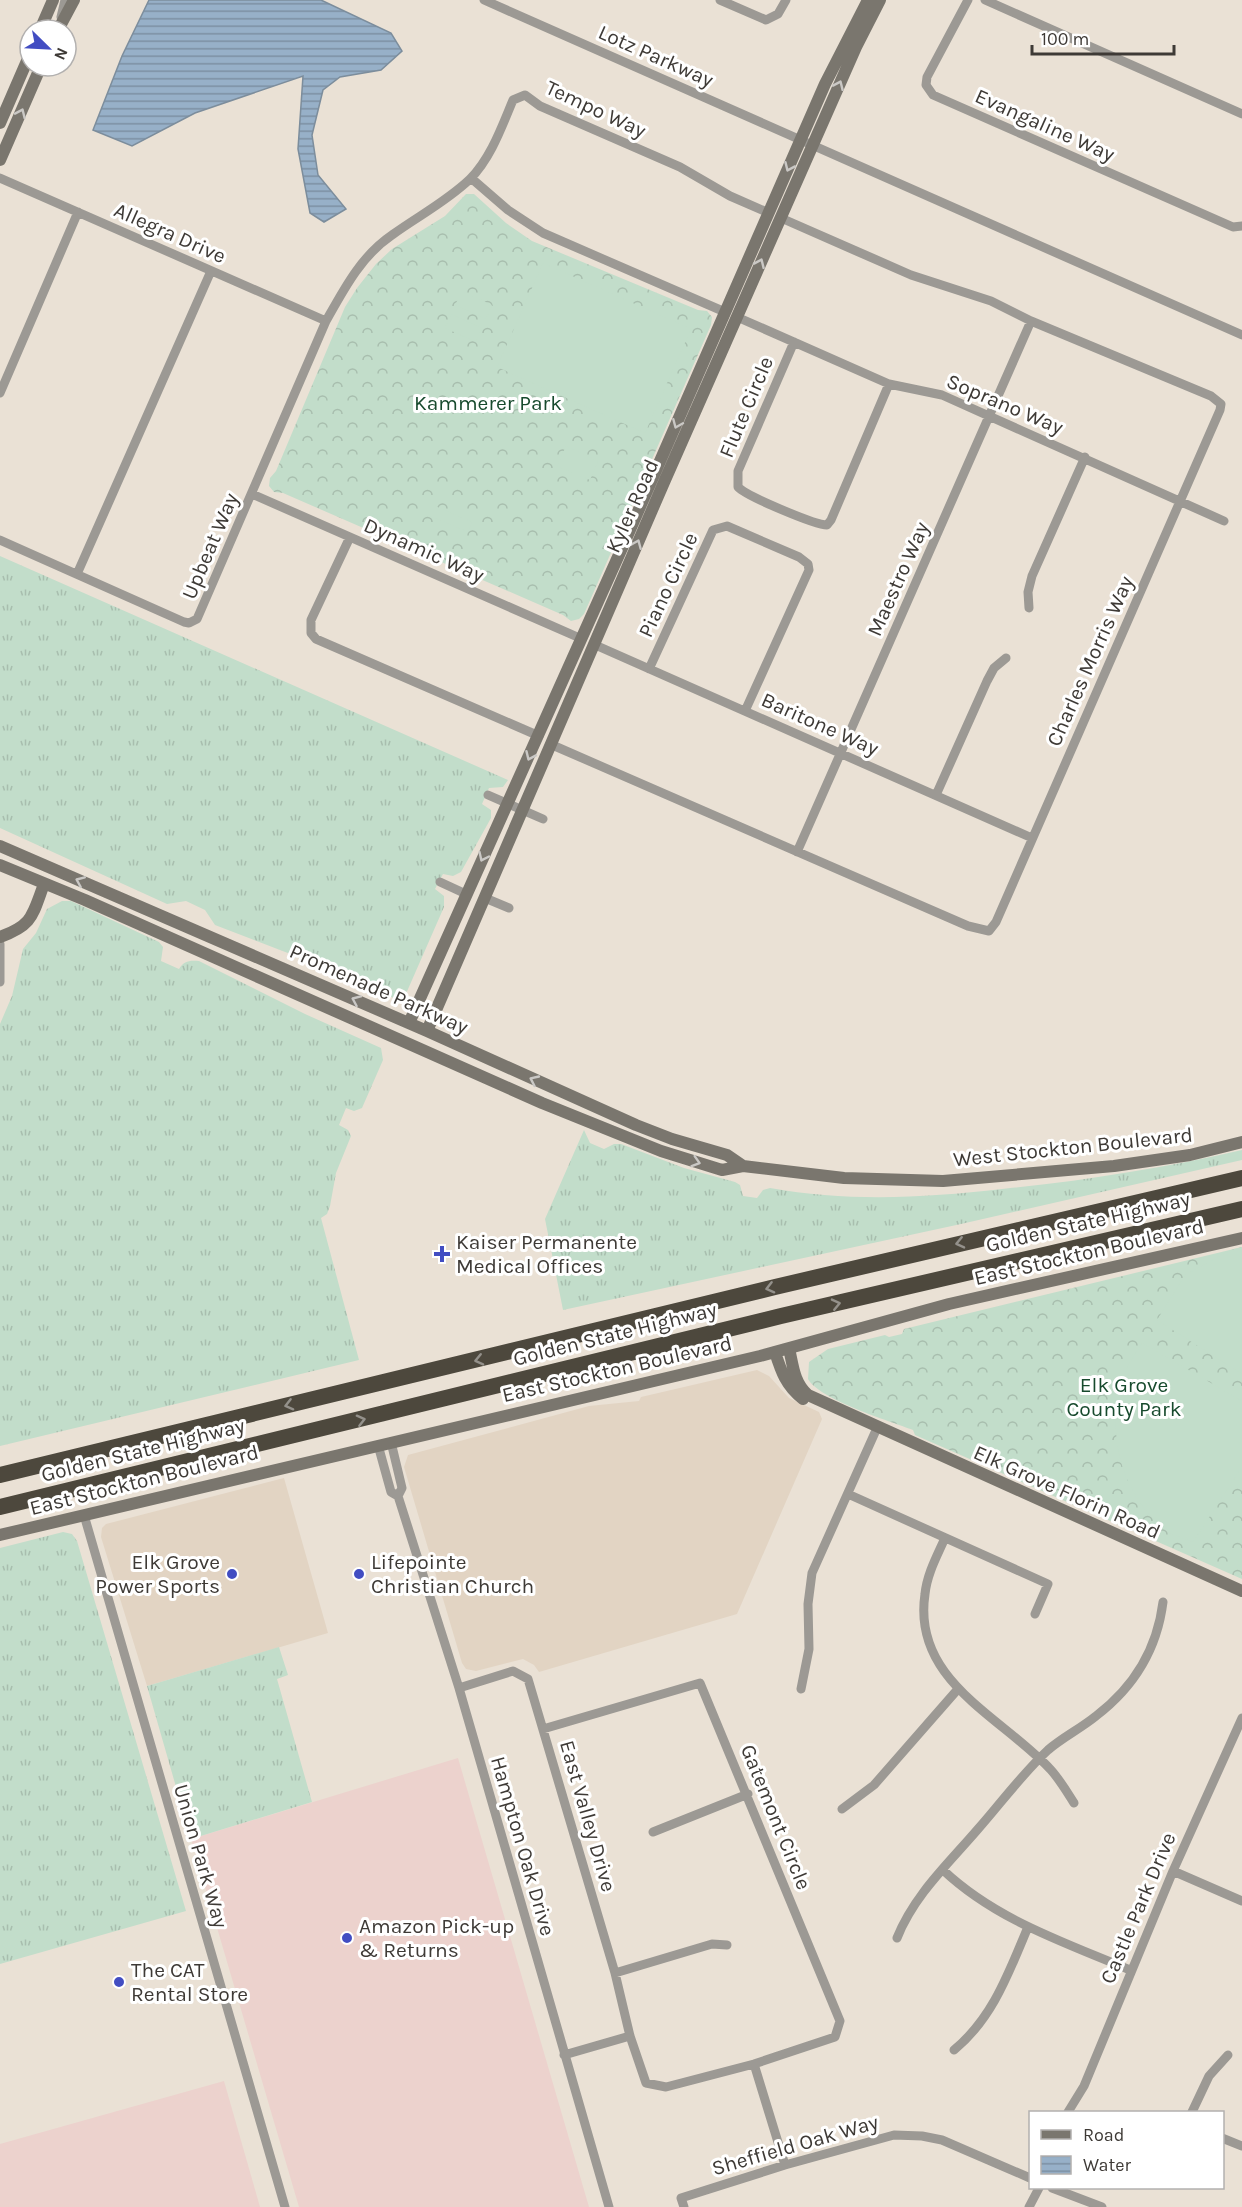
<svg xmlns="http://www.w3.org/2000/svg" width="1242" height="2207" font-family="Karla,sans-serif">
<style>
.built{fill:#e2d4c3}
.industrial{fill:#ecd2cd}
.grass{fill:url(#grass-tufts)}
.forest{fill:url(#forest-crowns)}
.pitch{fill:#c2ddca}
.water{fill:url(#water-rules);stroke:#7c8d9c;stroke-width:1.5}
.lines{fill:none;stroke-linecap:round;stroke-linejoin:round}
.street{stroke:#9c9994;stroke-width:9}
.secondary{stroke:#7a766e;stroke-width:12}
.highway{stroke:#4d483d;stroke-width:16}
.oneway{stroke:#cac8c5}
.oneway2{stroke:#94918b}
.poi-dot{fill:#424dc2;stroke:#fff;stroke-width:2}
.labels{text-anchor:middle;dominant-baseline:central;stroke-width:6;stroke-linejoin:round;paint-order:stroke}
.street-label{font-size:21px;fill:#3e3a36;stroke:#fff}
.park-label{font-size:21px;fill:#174a2d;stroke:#fff}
.poi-label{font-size:21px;fill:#3e3a36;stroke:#fff;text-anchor:start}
</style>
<defs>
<pattern id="grass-tufts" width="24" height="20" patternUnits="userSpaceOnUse" patternTransform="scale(1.5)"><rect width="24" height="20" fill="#c2ddca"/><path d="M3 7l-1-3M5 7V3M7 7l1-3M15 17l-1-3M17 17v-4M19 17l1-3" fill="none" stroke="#a8beae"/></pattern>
<pattern id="forest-crowns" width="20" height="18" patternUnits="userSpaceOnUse" patternTransform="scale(1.5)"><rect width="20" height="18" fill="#c2ddca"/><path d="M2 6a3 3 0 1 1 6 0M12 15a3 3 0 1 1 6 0" fill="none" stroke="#a8beae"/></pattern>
<pattern id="water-rules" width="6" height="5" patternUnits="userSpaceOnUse" patternTransform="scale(1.5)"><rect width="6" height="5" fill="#97b0c8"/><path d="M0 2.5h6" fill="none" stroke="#7d90a3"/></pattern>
</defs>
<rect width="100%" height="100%" fill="#eae1d5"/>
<path class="built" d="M757,1370L769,1376L789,1398L819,1412L822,1419L737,1614L539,1672L534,1665L523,1659L476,1671L466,1669L462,1663L404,1467L408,1455L589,1406L639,1401L641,1397Z
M284,1478L328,1633L147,1686L101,1537L102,1528L106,1524Z"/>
<path class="industrial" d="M458,1758L589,2207H299L191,1839Z
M224,2081L260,2207H0V2144Z"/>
<path class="grass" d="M0,556L508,780L503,787L489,788L482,804L491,810V818L461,872L453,876L443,874L435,889L444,896V907L405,996L396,999L306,960L215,925L205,910L186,901L167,904L0,828Z
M62,901H71L159,942L163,947L161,961L179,969C184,961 189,960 199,961L305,1014L381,1048L383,1060L362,1108L354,1111L346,1108L339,1125L348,1130L351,1136L336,1173L330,1206L327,1214L321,1218L359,1360L0,1446V1024L12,996L23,949L36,933L47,909Z
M584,1130L590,1143L604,1149L614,1144H621L684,1168L735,1182L740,1185L743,1196L757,1198L763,1190L770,1188C848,1202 924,1198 1002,1189C1083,1181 1163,1168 1242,1150V1160L961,1224L563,1310L545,1219Z
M63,1532L72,1534L77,1541L186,1911L0,1964V1548Z
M279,1647L288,1675L277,1679L312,1802L191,1839L147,1686Z"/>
<path class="forest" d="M466,194H474L506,223L532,241L698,310L707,311L712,317L711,325L584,614L579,619L571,621L563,615L283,493L274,492L269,486L270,478L276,471L345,307L357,288L376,264L392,249L445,216Z
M1242,1247V1579L915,1435L913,1430C890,1421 820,1400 808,1379L809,1362L828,1349L885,1335L889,1337L902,1334L904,1329Z"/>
<path class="pitch" d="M543,263L691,329L645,433L497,367Z
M462,291L492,305L486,319L455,305Z
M451,314L482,328L476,342L445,328Z
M566,446L598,461L590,480L557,466Z
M433,505L472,522L468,532L428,515Z
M1242,1247V1374L1157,1320L1185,1275L1231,1250Z
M1142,1343L1242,1401V1467L1193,1542C1184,1538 1171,1535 1164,1529C1119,1491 1105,1429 1124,1375C1128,1364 1136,1353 1142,1343Z"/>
<path class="water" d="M149,0H321L391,33L402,51L381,70L340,77L323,90L312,135L318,175L346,209L324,222L310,213L298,149L303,76L195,113L132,146L93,130L122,56Z"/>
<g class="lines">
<path class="street" d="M484,0L1242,335
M720,0L766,20L778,14L786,0
M968,0L927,77L926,85L933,95L1233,227L1242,226
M985,0L1242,114
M61,17L65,0
M0,178L326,321
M471,178L508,210L543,233L725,312
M737,317L889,384L942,395L1224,521
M794,342L738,471V487C746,496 815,525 827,525L831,520L889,384
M0,393L78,212
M252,494L582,639
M350,537L311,620V633L316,639L539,736
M0,540L184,622L189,623L197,619L326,321C344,289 361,256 392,235C418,216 446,202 470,179C491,158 502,126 513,100L525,95L540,106L680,167L730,196L769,213
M77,574L211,271
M1029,608L1028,592L1032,576L1085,457
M593,644L1032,838
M649,669L713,530L727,526L799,557L808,564L809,570L745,711
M550,744L968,926L989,931L996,922L1220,410L1221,404L1211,396L1031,321L991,301L911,275L781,218
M488,795L543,819
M936,795L987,681L994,668L1006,658
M797,852L1031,321
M440,882L466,894
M485,898L509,908
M0,944V982
M391,1442L402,1488L398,1496
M378,1445L391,1492L398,1496L459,1688L609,2207
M848,1494L1048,1584L1035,1614
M84,1515L285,2207
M945,1538C937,1556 927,1574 925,1594C912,1681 1001,1716 1051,1770C1060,1780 1067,1792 1074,1803
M459,1688L513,1671L528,1679L615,1973L630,2036L646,2083L666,2087L754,2064L835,2037L840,2021L700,1683L543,1729
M801,1689L809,1649L808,1604L812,1573L877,1428
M842,1809L874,1785L958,1689
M653,1832L748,1794
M943,1870C996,1920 1064,1942 1130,1970
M1173,1871L1242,1901
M897,1938C914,1895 949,1863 978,1829C1001,1803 1022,1774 1048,1750C1063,1737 1080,1729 1096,1716C1134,1687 1157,1650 1163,1602
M615,1973L712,1944L727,1945
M954,2050C993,2018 1009,1972 1028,1927
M564,2055L630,2036
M754,2064L785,2165
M1068,2112L1084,2086L1173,1871L1242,1718
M1192,2112L1209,2076L1228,2055
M1222,2138L1242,2146
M1052,2188L1102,2207
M684,2207L681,2198L785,2165L894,2135L922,2136L942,2140L1030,2178
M1029,2207L1039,2188"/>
<path class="secondary" d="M40,30L53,0
M58,30L74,0
M0,123L30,54
M0,160L41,66
M0,846L427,1031L636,1125L672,1139L727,1155L743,1166
M0,865L85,900L542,1103L661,1151L722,1170L743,1166L844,1178L943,1181L1114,1166L1190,1155L1242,1142
M0,937C33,925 32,916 44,884
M409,1023L622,548L825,84L868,0
M427,1031L665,480L856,47L880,0
M789,1348C793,1366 794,1383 808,1395L1242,1591
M775,1352C781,1371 786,1386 803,1399
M0,1535L760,1356L949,1304L1242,1238"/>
<path class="highway" d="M0,1475L775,1287L1242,1178
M0,1507L781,1316L1242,1209"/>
</g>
<defs><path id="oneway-chevron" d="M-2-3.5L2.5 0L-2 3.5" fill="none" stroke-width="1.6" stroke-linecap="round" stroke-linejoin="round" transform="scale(1.5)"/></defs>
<g class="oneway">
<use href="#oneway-chevron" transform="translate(839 85) rotate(-66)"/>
<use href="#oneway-chevron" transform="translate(21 113) rotate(-66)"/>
<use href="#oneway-chevron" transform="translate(789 167) rotate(114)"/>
<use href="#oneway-chevron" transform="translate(760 263) rotate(-66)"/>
<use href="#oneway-chevron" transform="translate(677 424) rotate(113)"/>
<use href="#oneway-chevron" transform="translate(637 544) rotate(-67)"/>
<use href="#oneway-chevron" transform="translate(530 756) rotate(114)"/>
<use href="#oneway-chevron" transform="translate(483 857) rotate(115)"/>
<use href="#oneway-chevron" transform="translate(80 881) rotate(-157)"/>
<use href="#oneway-chevron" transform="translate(356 1000) rotate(-156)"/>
<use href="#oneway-chevron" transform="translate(534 1080) rotate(-155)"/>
<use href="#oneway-chevron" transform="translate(696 1162) rotate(17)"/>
</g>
<g class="oneway2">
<use href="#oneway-chevron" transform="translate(960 1243) rotate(167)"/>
<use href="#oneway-chevron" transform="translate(770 1288) rotate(166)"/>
<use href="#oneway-chevron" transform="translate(836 1304) rotate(-13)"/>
<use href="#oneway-chevron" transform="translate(479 1360) rotate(167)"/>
<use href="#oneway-chevron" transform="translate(289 1405) rotate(166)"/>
<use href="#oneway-chevron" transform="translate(361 1420) rotate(-14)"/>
</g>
<g class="poi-dot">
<path d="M439 1245h6v6h6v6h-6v6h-6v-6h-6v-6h6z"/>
<circle cx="232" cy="1574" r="6"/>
<circle cx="359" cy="1574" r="6"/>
<circle cx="347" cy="1938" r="6"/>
<circle cx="119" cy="1982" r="6"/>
</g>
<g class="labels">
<g class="street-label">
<text transform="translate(656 56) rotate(24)">Lotz Parkway</text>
<text transform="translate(596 109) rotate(25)">Tempo Way</text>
<text transform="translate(1045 125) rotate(24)">Evangaline Way</text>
<text transform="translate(170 233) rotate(24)">Allegra Drive</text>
<text transform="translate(1005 404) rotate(23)">Soprano Way</text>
<text transform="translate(746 407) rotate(-67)">Flute Circle</text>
<text transform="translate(632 506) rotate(-66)">Kyler Road</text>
<text transform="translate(210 546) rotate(-67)">Upbeat Way</text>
<text transform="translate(424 550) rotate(24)">Dynamic Way</text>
<text transform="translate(898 579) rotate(-66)">Maestro Way</text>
<text transform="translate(668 585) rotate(-65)">Piano Circle</text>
<text transform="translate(1090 661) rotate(-66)">Charles Morris Way</text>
<text transform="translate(820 724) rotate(24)">Baritone Way</text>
<text transform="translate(379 989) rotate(24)">Promenade Parkway</text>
<text transform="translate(1073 1147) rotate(-6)">West Stockton Boulevard</text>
<text transform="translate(1088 1222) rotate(-13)">Golden State Highway</text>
<text transform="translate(1089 1252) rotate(-13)">East Stockton Boulevard</text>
<text transform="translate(615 1334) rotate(-14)">Golden State Highway</text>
<text transform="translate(617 1369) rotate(-13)">East Stockton Boulevard</text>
<text transform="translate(143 1450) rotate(-14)">Golden State Highway</text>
<text transform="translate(144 1480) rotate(-14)">East Stockton Boulevard</text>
<text transform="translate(1067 1492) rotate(24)">Elk Grove Florin Road</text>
<text transform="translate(588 1816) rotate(74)">East Valley Drive</text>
<text transform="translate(776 1817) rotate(68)">Gatemont Circle</text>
<text transform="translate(523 1846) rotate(74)">Hampton Oak Drive</text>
<text transform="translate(201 1856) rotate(74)">Union Park Way</text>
<text transform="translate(1138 1908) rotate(-67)">Castle Park Drive</text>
<text transform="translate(795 2145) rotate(-16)">Sheffield Oak Way</text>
</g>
<g class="park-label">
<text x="488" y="403">Kammerer Park</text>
<text x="1124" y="1385">Elk Grove<tspan x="1124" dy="24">County Park</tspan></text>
</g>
<g class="poi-label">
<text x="456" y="1242">Kaiser Permanente<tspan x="456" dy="24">Medical Offices</tspan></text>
<text x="220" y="1562" text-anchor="end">Elk Grove<tspan x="220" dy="24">Power Sports</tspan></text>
<text x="371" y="1562">Lifepointe<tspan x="371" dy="24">Christian Church</tspan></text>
<text x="359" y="1926">Amazon Pick-up<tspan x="359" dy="24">&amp; Returns</tspan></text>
<text x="131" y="1970">The CAT<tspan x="131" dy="24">Rental Store</tspan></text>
</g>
</g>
<rect x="1029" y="2111" width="195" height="78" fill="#ffffff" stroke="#b2b0af" stroke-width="1.5"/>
<rect x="1041" y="2130" width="30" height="9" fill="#7a766e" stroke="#b2b0af" stroke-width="1.5"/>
<text x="1083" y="2141" font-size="18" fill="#3e3a36">Road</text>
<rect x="1041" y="2156" width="30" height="18" fill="url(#water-rules)" stroke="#b2b0af" stroke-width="1.5"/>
<text x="1083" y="2171" font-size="18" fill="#3e3a36">Water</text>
<g transform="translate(48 48) rotate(114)"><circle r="28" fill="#ffffff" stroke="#b2b0af" stroke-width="1.5"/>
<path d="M0-4.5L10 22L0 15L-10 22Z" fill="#424dc2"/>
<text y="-9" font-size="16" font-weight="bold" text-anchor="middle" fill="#3e3a36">N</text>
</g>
<path d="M1032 45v9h142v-9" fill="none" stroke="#3e3a36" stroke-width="3"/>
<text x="1041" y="45" font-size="18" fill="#3e3a36" stroke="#ffffff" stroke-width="4.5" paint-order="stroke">100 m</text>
</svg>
